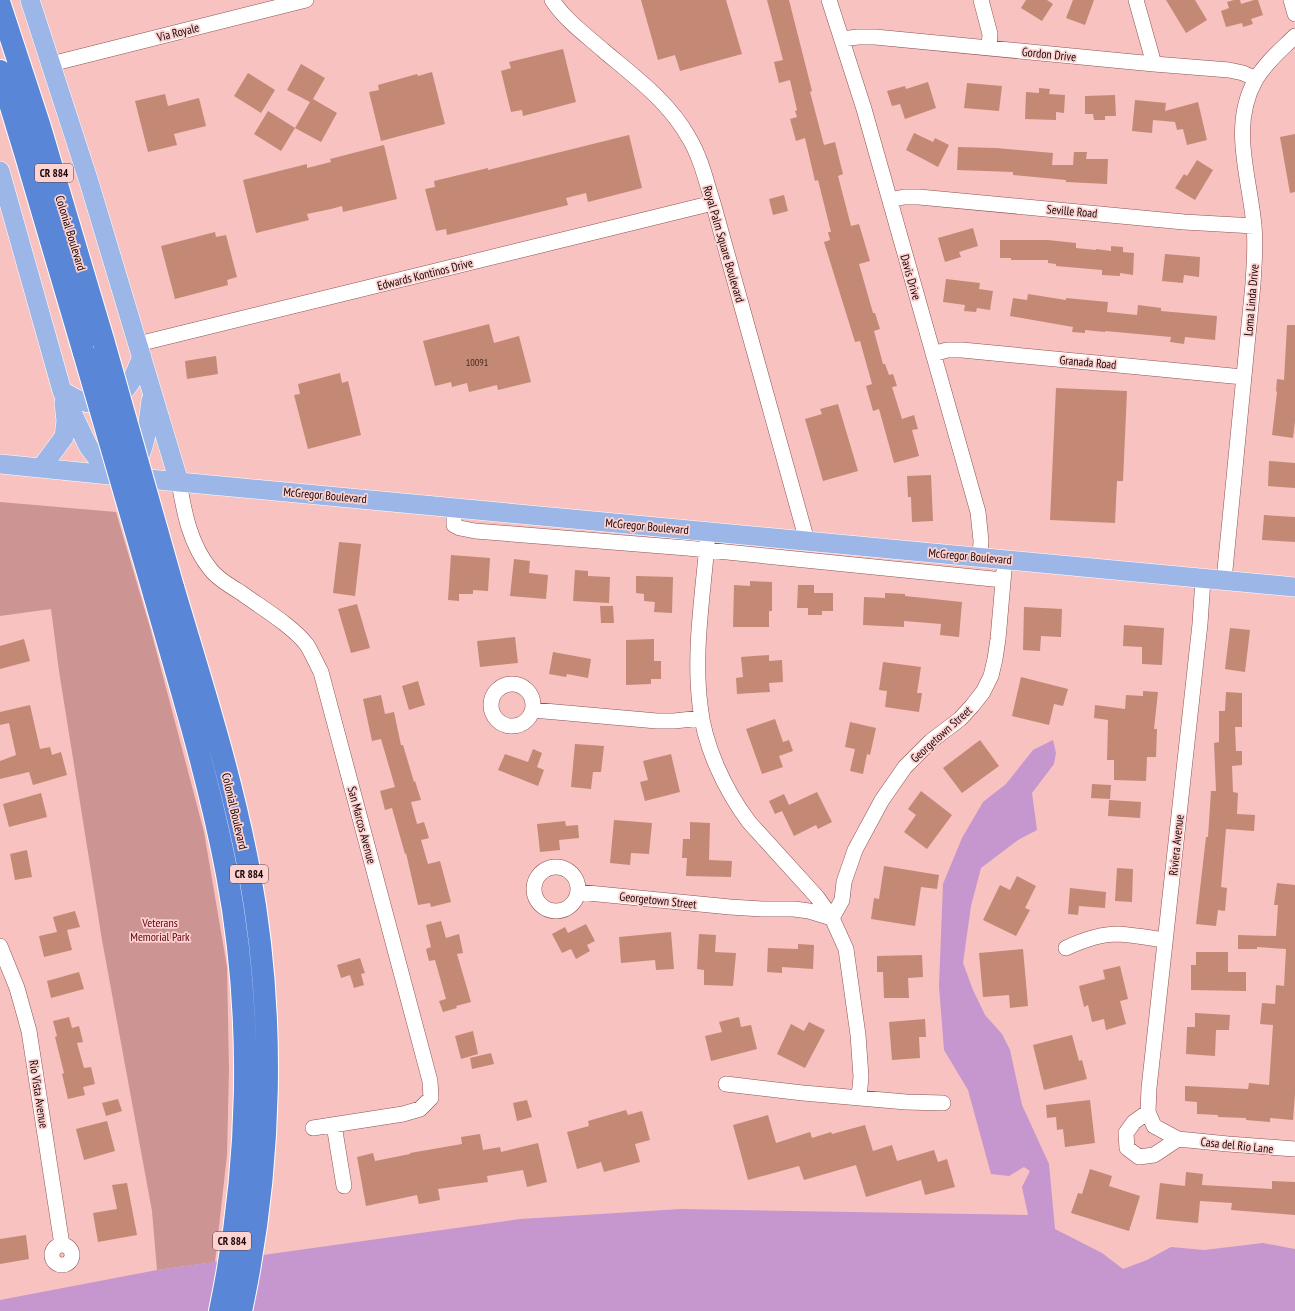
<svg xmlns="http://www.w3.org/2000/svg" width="1295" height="1311" font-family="'PT Sans Narrow',sans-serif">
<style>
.green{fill:#cc9492}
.water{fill:#c696ce}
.building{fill:#c38974}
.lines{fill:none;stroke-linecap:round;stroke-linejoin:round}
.minor-casing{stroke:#8d5352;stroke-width:16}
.major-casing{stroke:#fff;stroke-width:20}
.highway-casing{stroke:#fff;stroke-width:24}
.minor{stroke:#fff;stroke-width:15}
.major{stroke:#9cb6e7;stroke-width:19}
.highway{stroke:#5a86d7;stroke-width:22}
.highway-bridge-casing{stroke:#fff;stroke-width:24;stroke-linecap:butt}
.highway-bridge{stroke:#5a86d7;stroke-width:22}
.labels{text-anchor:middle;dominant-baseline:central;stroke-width:3.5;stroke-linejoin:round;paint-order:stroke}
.number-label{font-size:10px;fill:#442622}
.shield{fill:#fcd3d1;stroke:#5e4343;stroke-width:1}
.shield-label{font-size:11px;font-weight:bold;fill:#1a0506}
.street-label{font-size:12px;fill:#1a0506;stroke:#fcd3d1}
.park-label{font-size:12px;fill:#620111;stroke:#fcd3d1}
</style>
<rect width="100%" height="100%" fill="#f8c2c0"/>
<path class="green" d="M0,502L116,512L151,631L204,832L227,967L229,1069L227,1155L215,1262L157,1270L152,1211L102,940L59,671L51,609L0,616Z"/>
<path class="water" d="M1053,740L1056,753L1054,764L1032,793L1037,830L1018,840L981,868L971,906L963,963L973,990L985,1015L1002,1034L1010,1050L1022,1105L1049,1164L1055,1229L1102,1253L1123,1269L1147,1260L1171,1247L1204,1250L1263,1243L1295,1249V1311H0V1300L157,1270L520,1219L681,1209L1028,1215L1022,1187L1030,1171L1024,1167L1009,1176L991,1174L968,1090L944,1050L939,986L943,884L962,838L983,802L1006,784L1033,750Z"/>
<path class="building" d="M641,0H726L742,54L680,71L675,55L658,60Z
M767,0H789L812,91L810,92L824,145L835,142L843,174L838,176L851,226L859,224L870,261L859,264L873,313H875L880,329L874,331L883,364H885L889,375L893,374L897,386L892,387L902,419L914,415L918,429L912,430L919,456L894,463L879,409L873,411L866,386L872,384L860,341L855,342L824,242L830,240L828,232H831L818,180L815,181L805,138L796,141L790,119L797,117L795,111L797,110L790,80L779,83L774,62L783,60Z
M1026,0H1047L1053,4L1042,21L1021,8Z
M1073,0H1094L1085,25L1066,18Z
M1166,0H1195L1207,20L1186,33Z
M1234,0H1240L1241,4L1254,0H1258L1263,15L1251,19L1253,24L1243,27L1242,23L1226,27L1221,11L1229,8L1227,2Z
M563,49L576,102L523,116L522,110L511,112L501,71L511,68L509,62Z
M301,64L325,78L313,99L337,113L321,142L295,128L310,102L287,90Z
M432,72L445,124L381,141L369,92L379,90L378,85L417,74L418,76Z
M248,73L275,90L261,113L234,96Z
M928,82L936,108L905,119L900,104L892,106L887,91L905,86L906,89Z
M967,83L1002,86L999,111L964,108Z
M1039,88L1050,89L1049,94L1065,95L1064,113L1056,112V120L1025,119L1026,92L1039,93Z
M165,94L168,106L199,98L206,126L174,134L177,145L148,152L135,101Z
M1115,95L1116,116H1105V120H1094L1093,114H1085V96Z
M1135,100L1166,103L1165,111L1198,102L1207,140L1187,145L1183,129L1177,130L1175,122L1153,120L1152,133L1132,131Z
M268,111L295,128L281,151L254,134Z
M914,133L933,142L935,138L949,145L938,167L906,150Z
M1295,134V192L1290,193L1280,137Z
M629,135L642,188L588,202L586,193L566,198L568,205L447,235L446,229L436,231L425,189L435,187L434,181L488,168V170Z
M384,145L397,199L343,212L342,206L331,209L307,214L309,220L256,233L243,180L307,164V168L331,162L330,159Z
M958,147L996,148L1053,153L1052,165H1073L1074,152H1087L1086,159H1108L1107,184L1066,182V180L1013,175V172L957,170Z
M1197,160L1213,170L1195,200L1175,188L1184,174L1187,176Z
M784,195L788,211L773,215L769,199Z
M973,228L978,246L959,252L961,257L945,262L938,238Z
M215,232L216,237L226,235L237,277L227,280L228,285L175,299L161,246Z
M1000,240H1048L1076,243V248L1096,250V249L1111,251V246L1123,247V252L1134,253L1133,275L1120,273V276L1102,275V270L1056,266V264L1048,263V260H1011V258H1000Z
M1165,254L1200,257L1199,277L1184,275L1183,283L1162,281Z
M946,279L980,283L979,289L993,291L990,310L977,308L976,312L964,311L965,305L943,302Z
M1028,294L1066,300V298L1108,302L1107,312L1137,315L1138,305L1161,308V311L1217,316L1215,340L1185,337L1184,344L1170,342L1171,337L1105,331V332L1085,330V333L1072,332L1073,327L1010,316L1013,298L1027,300Z
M489,324L494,343L519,336L531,382L498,390L497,385L469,392L467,383L452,387L451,382L435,386L423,341Z
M1287,325H1295V422L1293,438L1272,435L1277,392L1276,391L1277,379L1284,380Z
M216,356L218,374L187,379L185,361Z
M340,373L342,383L348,381L361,435L308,449L294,395L300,394L298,384Z
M1056,388L1127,391L1123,481H1117L1115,523L1050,520Z
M838,404L858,471L823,481L805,419L822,414L820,409Z
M1269,461L1295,463V488L1268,486Z
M931,475L933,521L912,522L911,497H908L907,476Z
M1264,515L1295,517V542L1262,540Z
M339,542L361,544L355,596L333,593Z
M451,555L490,558L488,591L473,590V594H459V601L448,600Z
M514,559L530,561L529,573L548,575L546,599L510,596Z
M575,570L588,571V576L610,577L609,603L573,601Z
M636,576L673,577L672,613L654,612L655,602L644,601V594L636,593Z
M750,581L772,582V611H769V627H733L734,585L750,586Z
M798,585H814V593H833V611H822V615H808V608H797Z
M885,593L905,594V596L962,602L959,637L940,635L941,624L904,621V627L863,625L864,597L885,598Z
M357,604L370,648L351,653L338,609Z
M600,606H613L614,623H601Z
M1024,607L1062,609L1061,637L1041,636L1040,651L1023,650Z
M1124,625L1164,628L1162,665L1142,664V647L1123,646Z
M1230,628L1250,630L1245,672L1225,669Z
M515,637L518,663L480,667L477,641Z
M24,639L30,661L0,669V646Z
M654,639V661H661V679H651V684L626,685V640Z
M553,652L591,659L588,678L567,674L566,677L549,674Z
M769,655V661L782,660L783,682L769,683L770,692L737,694L736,678L743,677L741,657Z
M883,662L921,667L917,693H922L919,712L885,707L887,691L879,690Z
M1021,677L1068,689L1063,706L1054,704L1049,725L1012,716Z
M418,681L425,705L409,710L402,686Z
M1143,691L1158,692L1154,729H1157L1156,757H1147L1146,781L1114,780V760H1107L1108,720L1094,718L1095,705L1125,709L1126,695L1143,696Z
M1226,692L1242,693V727H1235L1236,751H1242V765L1232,766L1233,792L1238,793L1237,814L1255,815L1254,831L1226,829L1221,887L1227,888L1225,911L1218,910L1216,926L1196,924L1206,837H1208L1211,791H1216L1214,743L1219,742V711H1225Z
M381,695L385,714L394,712L401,745H403L414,782L415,781L421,800L411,802L417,824L424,822L429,838L421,840L428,864L440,861L451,902L431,907L430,903L418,905L406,853L405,854L392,808L385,810L380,791L395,787L381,739L372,741L363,699Z
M30,705L40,749L50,747L52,755L61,752L67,775L33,785L29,772L0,779V761L16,755L9,723L0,725V712Z
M775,719L783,742L789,740L793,751L779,756L783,767L762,774L746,729Z
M850,722L876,728L870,755L867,754L863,774L850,771L855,749L845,747Z
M980,740L999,766L962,793L943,768Z
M575,744L604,746L601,772H593L591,789L571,787Z
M533,749L542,753L537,767L544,770L538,786L498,770L505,754L528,762Z
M671,754L680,792L645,801L640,782L648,780L643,761Z
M1092,784L1111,785L1110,799L1091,798Z
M921,791L952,815L927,849L904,832L916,815L908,809Z
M817,792L832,822L818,829L816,825L794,836L782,811L775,814L769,801L784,794L789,805Z
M41,793L47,817L9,827L3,804Z
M1109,800L1141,802L1140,818L1108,816Z
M614,820L652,823L649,854L631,853L630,865L610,863Z
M565,821L566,826L578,825L579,838L559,840L560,850L540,852L537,824Z
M690,822L710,823L709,860L732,861L731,877L686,876L687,858H682L683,839H690Z
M27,850L32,877L15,880L10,854Z
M884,866L939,875L937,889L921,887L915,926L871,919L874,898L879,899Z
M1117,868L1133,869L1132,902L1115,901Z
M1017,876L1036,886L1025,908L1030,910L1016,936L983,920L1000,885L1010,890Z
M1277,883L1295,885V1094L1293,1120L1270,1118V1122L1246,1120V1118L1218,1117V1115L1197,1114V1102L1185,1101V1086L1248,1089L1249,1083L1269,1085L1273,1025L1260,1024L1262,1003L1275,1004L1276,985L1284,986L1286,949L1257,947V949H1238V935L1276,936L1278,905H1274Z
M1070,888L1106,892L1105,908L1079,906L1078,915L1068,914Z
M75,911L80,927L67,930L72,950L44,957L39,936L57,932L53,917Z
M441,921L446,938L459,934L463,953L457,954L471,1002L456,1006L457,1008L443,1012L439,1001L446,999L435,960L429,961L426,949L431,947L426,925Z
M586,924L595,941L587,945L590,951L576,959L571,949L562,953L552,934L565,927L568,933Z
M671,932L674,969L656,970L655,960L621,963L619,937Z
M699,934L716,935L715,952L736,953L733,986L704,985V970L697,969Z
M798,944L814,945L813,969L782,967V973L767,972L768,948L798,949Z
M1023,949L1028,1006L1010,1008L1009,995L983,997L979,953Z
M1196,952H1228V972H1246V991L1191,990V965H1196Z
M922,955L923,977L908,978L909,998H884L883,972H877V956Z
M360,958L365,973L361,974L364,985L354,988L350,975L341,978L337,965Z
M1120,966L1128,999L1120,1001L1126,1024L1106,1030L1104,1019L1092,1022L1088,1005L1084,1007L1079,986L1105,979L1103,970Z
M79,972L84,989L51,998L47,981Z
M1195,1013L1230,1015L1229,1030H1216L1215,1056L1186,1054L1187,1027H1195Z
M69,1017L72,1028L79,1026L83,1042L77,1043L84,1068L91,1067L95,1084L83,1087L85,1095L68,1099L62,1074L64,1073L55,1037L57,1036L53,1021Z
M739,1017L741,1027L751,1025L757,1049L711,1061L705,1036L722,1032L719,1022Z
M925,1019L926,1037H919L920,1058L892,1060L889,1022Z
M809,1022L825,1030L805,1068L777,1054L791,1024L804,1031Z
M473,1031L478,1054L461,1059L455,1036Z
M1072,1035L1079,1061L1082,1060L1087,1079L1044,1090L1033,1045Z
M491,1053L494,1064L472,1069L470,1058Z
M118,1099L122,1111L106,1116L102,1103Z
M527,1100L532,1117L517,1121L513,1103Z
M1090,1100L1095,1143L1065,1147L1063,1129L1057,1130L1056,1117L1047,1118L1046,1105Z
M626,1110L628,1115L642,1111L650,1140L635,1144L640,1162L604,1172L601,1162L577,1169L567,1132L589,1126L588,1121Z
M768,1115L776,1143L810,1132L812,1138L831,1132L832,1134L865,1125L873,1151L892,1145L897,1161L934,1150L938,1162L947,1159L955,1187L925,1195L921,1180L866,1197L856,1165L804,1180L799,1166L748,1180L733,1125Z
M107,1121L115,1151L84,1160L76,1129Z
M480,1134L483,1150L500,1147L501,1152L538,1143L547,1182L527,1187L523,1170L487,1176L488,1182L438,1189L440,1200L419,1204L417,1195L366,1206L357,1157L373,1153L375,1161L410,1154V1153L462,1144L461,1137Z
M1090,1169L1112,1176L1109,1186L1140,1196L1129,1231L1071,1213L1078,1193L1082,1194Z
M1186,1172L1203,1174L1202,1185L1272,1189V1181L1295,1182V1215L1231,1210L1232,1203L1200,1201L1198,1223L1156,1219L1160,1183L1185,1186Z
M127,1183L137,1235L98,1242L93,1213L117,1209L112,1185Z
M26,1235L29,1259L0,1264V1239Z"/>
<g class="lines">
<defs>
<path id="minor" d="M552,0C565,20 586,35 604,51C635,77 669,102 689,138C701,158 706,181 713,203L807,541
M829,0L864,109L978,512L981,541L980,557
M981,0L990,34L989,48
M1136,0L1154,64
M1291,0L1295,14
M842,39L858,37H875L1154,64L1229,70L1243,73L1256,79
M51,64L306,0
M890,200L904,197H919L1184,222L1254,226
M138,344L713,203
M933,354L947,350H962L1243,377
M179,482C184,512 190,545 211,570C218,579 230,586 240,592C259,606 293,626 307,645C312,653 316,663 321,672L430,1081L431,1098L420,1109L403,1114L313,1128
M454,508V525L460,528L475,531L687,548L1003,580
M708,532C704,589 693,648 700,705C704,746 725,790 749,822L817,897L832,918L846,949L858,1035L861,1077L859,1097
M1203,579L1200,624L1149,1088L1148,1112L1154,1126L1178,1139L1228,1144L1295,1149
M1224,580L1253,284C1254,265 1256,245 1254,226C1250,177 1229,126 1256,79C1266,62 1281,50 1295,36
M491 705a21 21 0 1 1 42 0a21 21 0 1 1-42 0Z
M533,710L657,721H674L702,718
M534 889a22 22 0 1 1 44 0a22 22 0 1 1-44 0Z
M578,892L730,907L762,909H794L809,911L832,918L842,900L844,882L855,850L882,800L905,767L931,741L960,719L972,706L983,692L991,676L995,659L998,639L1005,559
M0,946L17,988L29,1031L62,1245
M1066,948C1083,940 1100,934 1118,934C1134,935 1150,938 1165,940
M726,1084L803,1093L906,1102L943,1103
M1148,1112L1134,1122L1126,1133L1127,1148L1139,1157L1154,1155L1178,1139
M334,1125L344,1186
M52 1255a10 10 0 1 1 20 0a10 10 0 1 1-20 0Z"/>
<path id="major" d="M30,0L89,182L179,482
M0,171L62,391L88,446L97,458L124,473
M62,391C69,395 75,399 82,401C98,408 121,398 130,383C135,375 138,365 142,357
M0,464L179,482L1295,587
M41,468L64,437L66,421L64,403
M134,468C146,447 148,424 151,400"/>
<path id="highway" d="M0,5L39,124L104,343
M0,71L26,156L84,353
M173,587C201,681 231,774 249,870C276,1015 272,1167 241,1311
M154,594C180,686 209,779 227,874C254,1018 250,1168 220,1311"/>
</defs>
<use href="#minor" class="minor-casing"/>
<use href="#major" class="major-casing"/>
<use href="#highway" class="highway-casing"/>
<use href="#minor" class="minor"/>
<use href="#major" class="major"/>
<use href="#highway" class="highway"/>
<defs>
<path id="highway-bridge" d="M104,343L173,587
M84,353L154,594"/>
</defs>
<use href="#highway-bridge" class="highway-bridge-casing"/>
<use href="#highway-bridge" class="highway-bridge"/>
</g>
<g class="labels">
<g class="number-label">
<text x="477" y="362">10091</text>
</g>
<g class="shield">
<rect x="35" y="164" width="38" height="18" rx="3"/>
<rect x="230" y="865" width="38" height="18" rx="3"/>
<rect x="213" y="1232" width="38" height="18" rx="3"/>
</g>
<g class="shield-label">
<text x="54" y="173">CR 884</text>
<text x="249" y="874">CR 884</text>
<text x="232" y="1241">CR 884</text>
</g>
<g class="street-label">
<text transform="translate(178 32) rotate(-14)">Via Royale</text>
<text transform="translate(1049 54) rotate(6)">Gordon Drive</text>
<text transform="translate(1072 211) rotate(5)">Seville Road</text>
<text transform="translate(71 233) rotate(73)">Colonial Boulevard</text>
<text transform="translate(724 244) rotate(74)">Royal Palm Square Boulevard</text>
<text transform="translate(425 274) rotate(-14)">Edwards Kontinos Drive</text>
<text transform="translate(911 277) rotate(74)">Davis Drive</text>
<text transform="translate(1251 300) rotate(-85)">Loma Linda Drive</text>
<text transform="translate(1088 362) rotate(5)">Granada Road</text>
<text transform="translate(325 495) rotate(5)">McGregor Boulevard</text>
<text transform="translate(647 526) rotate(5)">McGregor Boulevard</text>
<text transform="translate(970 556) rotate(5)">McGregor Boulevard</text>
<text transform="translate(941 734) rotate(-42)">Georgetown Street</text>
<text transform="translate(235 811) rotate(77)">Colonial Boulevard</text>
<text transform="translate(362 825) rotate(75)">San Marcos Avenue</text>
<text transform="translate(1176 845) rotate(-84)">Riviera Avenue</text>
<text transform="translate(658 900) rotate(6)">Georgetown Street</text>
<text transform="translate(39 1094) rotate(81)">Rio Vista Avenue</text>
<text transform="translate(1237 1145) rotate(6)">Casa del Rio Lane</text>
</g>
<g class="park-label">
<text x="160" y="922">Veterans<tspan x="160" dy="14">Memorial Park</tspan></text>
</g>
</g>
</svg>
